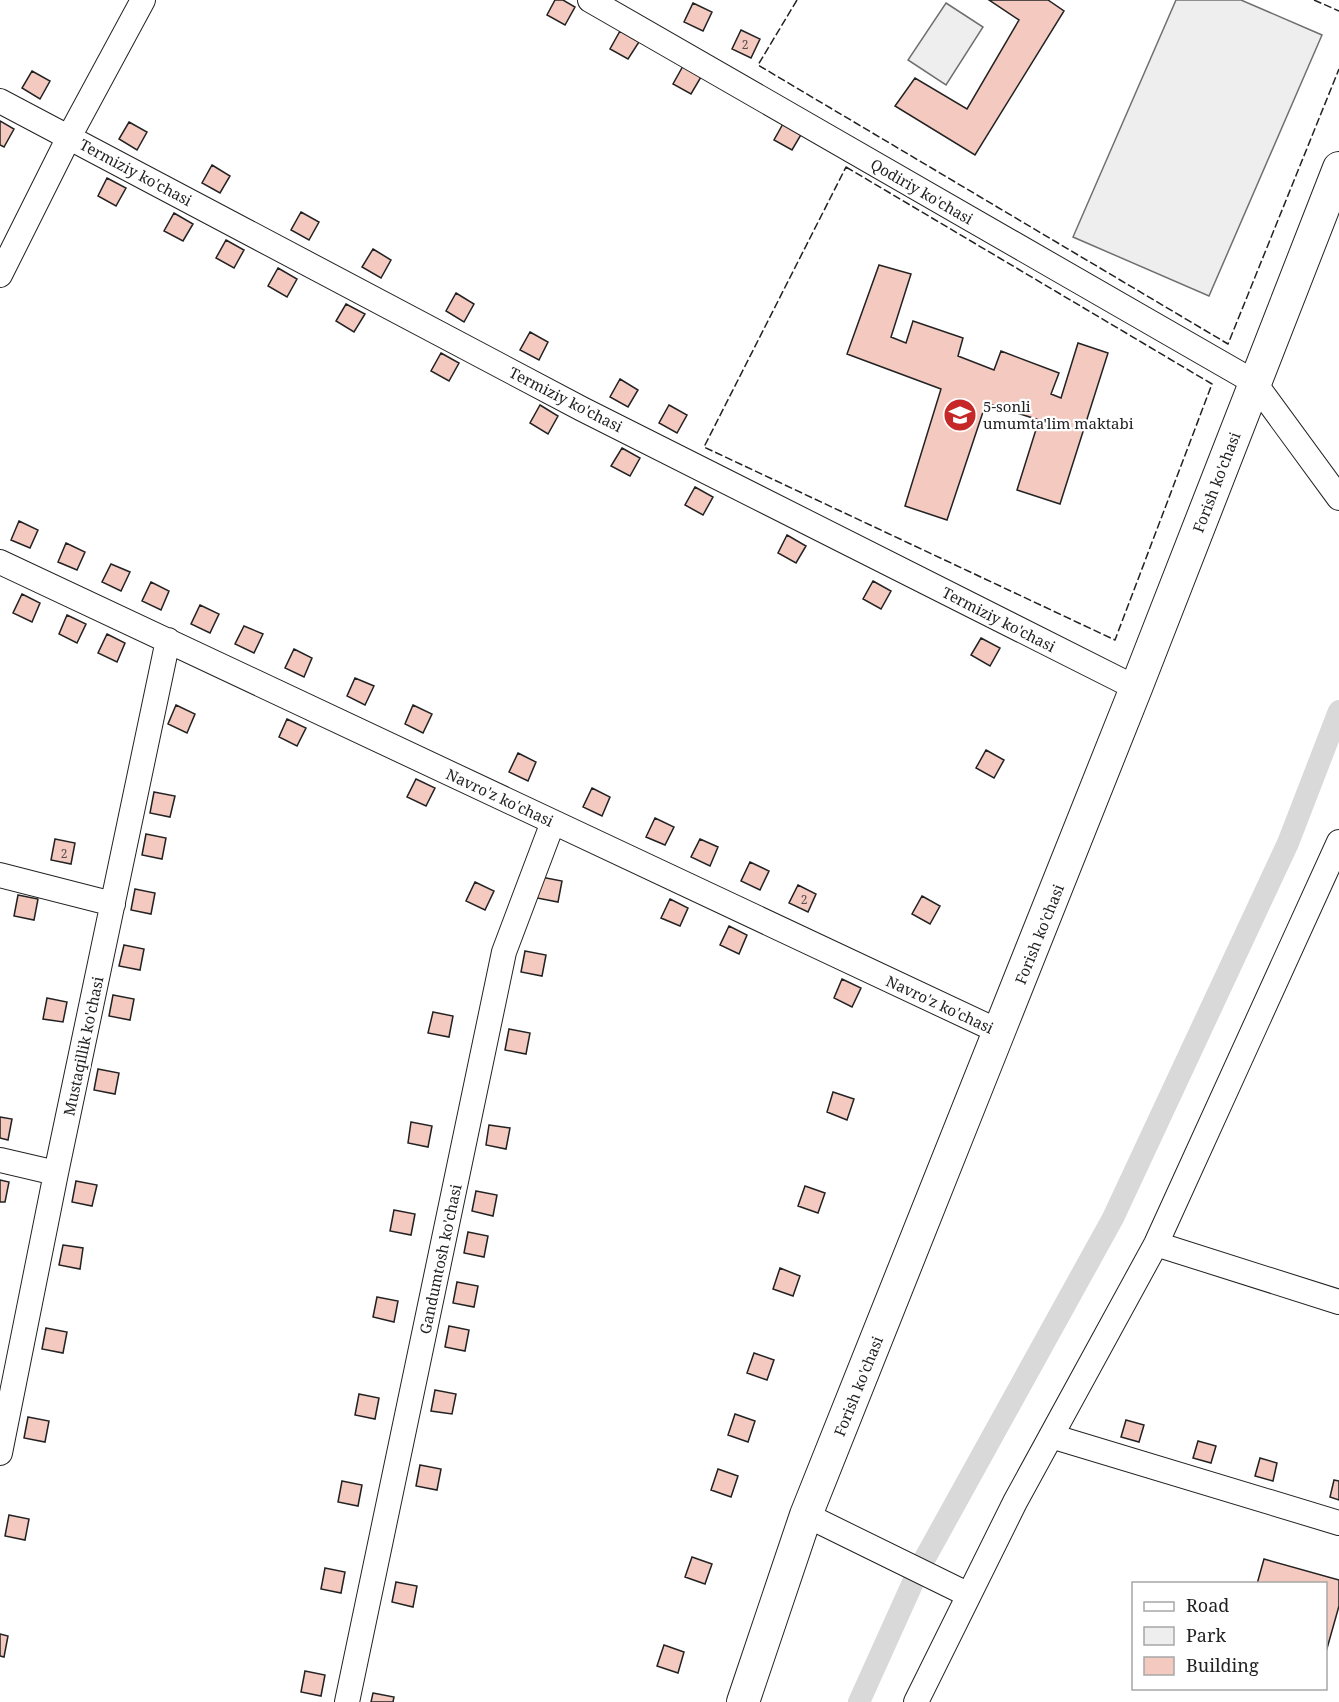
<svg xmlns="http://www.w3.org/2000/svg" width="1339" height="1702" font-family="'Noto Serif',serif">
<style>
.green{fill:#eee;stroke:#6f6f6f;stroke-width:1.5}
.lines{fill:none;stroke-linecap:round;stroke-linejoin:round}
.canal{stroke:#d9d9d9;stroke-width:22}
.building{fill:#f3c9c0;stroke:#222;stroke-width:1.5}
.minor-casing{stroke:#222;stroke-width:26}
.major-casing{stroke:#222;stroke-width:34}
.minor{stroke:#fff;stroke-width:24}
.major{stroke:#fff;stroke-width:32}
.fence{stroke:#222;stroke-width:1.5;stroke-dasharray:8 3;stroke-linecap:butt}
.labels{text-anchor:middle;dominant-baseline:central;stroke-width:4.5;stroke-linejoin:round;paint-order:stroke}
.number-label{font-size:12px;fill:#564c4a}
.street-label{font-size:15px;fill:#222;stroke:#fff}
.poi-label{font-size:15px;fill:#222;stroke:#fff;text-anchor:start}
</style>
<rect width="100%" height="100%" fill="#fff"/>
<path class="green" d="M1176,0H1241L1322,35L1209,296L1073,237Z
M946,3L983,27L946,85L908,60Z"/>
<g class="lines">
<path class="canal" d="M859,1702L919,1569L1113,1218L1288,843L1339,711"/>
</g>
<path class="building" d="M555,0H563L575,7L565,25L547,15Z
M989,0H1048L1064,11L975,155L895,106L915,78L967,109L1019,20Z
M693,3L712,12L703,31L684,22Z
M741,30L760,39L751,58L732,49Z
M620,31L639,42L628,59L610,49Z
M683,66L701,77L691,94L673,84Z
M32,71L50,81L40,99L22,88Z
M0,121L14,129L4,147L0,145Z
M129,122L147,132L137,150L119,139Z
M784,122L802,133L792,150L774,140Z
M212,165L230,176L220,193L202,183Z
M107,178L126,188L116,206L98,196Z
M301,212L319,222L309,240L291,230Z
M174,213L193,224L183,241L164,231Z
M226,240L244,250L234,268L216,258Z
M373,249L391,260L381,278L362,267Z
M879,265L911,274L891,337L906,343L913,321L963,338L958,356L994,370L1001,351L1059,373L1051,394L1061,398L1078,343L1108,353L1060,504L1017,490L1039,420L986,403L947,520L905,506L941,389L847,354Z
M278,268L297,279L287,297L268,286Z
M456,293L474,304L464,322L446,311Z
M346,304L365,314L354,332L336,321Z
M530,332L548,342L539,360L520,350Z
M441,353L459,363L449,381L431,371Z
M620,379L638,390L628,407L610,397Z
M540,405L558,416L548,434L530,423Z
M669,405L687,415L677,433L659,423Z
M622,448L640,458L630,476L611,466Z
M695,487L713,497L703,515L685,505Z
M19,521L38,530L30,548L11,540Z
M787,535L806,546L796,563L778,553Z
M66,543L85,552L77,570L58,562Z
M111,564L130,572L121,591L102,582Z
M873,581L891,591L881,609L863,599Z
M151,582L169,591L161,610L142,601Z
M22,594L40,603L32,622L13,613Z
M200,605L219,614L210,633L191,624Z
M67,615L86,624L77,643L59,634Z
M244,626L263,634L254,653L235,644Z
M107,634L125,643L117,662L98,653Z
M981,638L1000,648L990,666L971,655Z
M294,649L312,658L304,677L285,668Z
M355,678L374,686L365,705L347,696Z
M176,705L195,714L187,733L168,724Z
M413,705L432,714L423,733L405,724Z
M287,719L306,728L297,746L279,737Z
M986,750L1004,760L994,778L976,768Z
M518,753L536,762L528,781L509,772Z
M416,779L435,788L426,806L407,797Z
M592,788L610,797L602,816L583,807Z
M154,792L175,796L170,817L150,813Z
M655,818L674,827L665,845L646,837Z
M146,834L166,838L162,859L142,855Z
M55,839L75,843L71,864L51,860Z
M700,839L718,847L710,866L691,857Z
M750,862L769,871L760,890L741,881Z
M541,877L562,881L558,902L537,898Z
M475,882L494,891L485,910L466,901Z
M798,885L816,894L808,912L789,903Z
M135,889L155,893L151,914L131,910Z
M18,895L38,899L34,920L14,916Z
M922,896L940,906L930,924L912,914Z
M670,899L688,908L680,926L661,918Z
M729,926L747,935L739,954L720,945Z
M124,945L144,949L140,970L119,966Z
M525,951L546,955L542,976L521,972Z
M842,979L861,988L852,1007L834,998Z
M113,995L134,999L130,1020L109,1016Z
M47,998L67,1002L63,1022L43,1019Z
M433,1012L453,1016L449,1037L428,1033Z
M509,1029L530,1033L526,1054L505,1050Z
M98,1069L119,1073L115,1094L94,1090Z
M833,1092L854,1099L847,1120L827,1112Z
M0,1117L12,1119L8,1140L0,1138Z
M411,1122L432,1126L428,1147L408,1143Z
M489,1125L510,1128L506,1149L486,1145Z
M0,1180L9,1182L5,1202H0Z
M76,1181L97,1185L92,1206L72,1202Z
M805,1186L825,1193L818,1213L798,1206Z
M476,1191L497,1195L493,1216L472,1211Z
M394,1210L415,1214L411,1235L390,1231Z
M468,1232L488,1236L484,1257L464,1253Z
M63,1245L83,1248L80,1269L59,1265Z
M780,1268L800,1276L793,1296L773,1289Z
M457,1282L478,1286L474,1307L453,1303Z
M377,1297L398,1301L394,1322L373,1317Z
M449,1326L469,1330L465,1351L445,1347Z
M46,1328L67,1332L63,1353L42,1349Z
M754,1353L774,1360L767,1380L747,1373Z
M435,1390L456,1394L452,1414L431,1411Z
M359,1394L379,1398L375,1419L355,1415Z
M735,1414L755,1421L748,1442L728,1435Z
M28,1417L49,1421L45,1442L24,1438Z
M1126,1420L1144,1425L1139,1442L1121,1437Z
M1198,1441L1216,1446L1211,1463L1193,1458Z
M1260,1458L1277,1463L1273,1481L1255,1476Z
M420,1465L441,1469L437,1490L416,1486Z
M718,1469L738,1476L731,1497L711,1490Z
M1334,1480L1339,1481V1500L1330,1497Z
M342,1481L362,1485L358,1506L338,1502Z
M9,1515L29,1519L25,1540L5,1536Z
M692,1557L712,1564L705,1584L685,1577Z
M1264,1559L1339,1580V1606L1326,1652V1584H1257Z
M325,1568L345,1572L341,1593L321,1589Z
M396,1582L417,1586L413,1607L392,1602Z
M0,1634L8,1636L4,1657L0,1656Z
M664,1645L684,1652L678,1673L657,1666Z
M305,1671L325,1675L321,1696L301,1692Z
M373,1693L394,1697L393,1702H371Z"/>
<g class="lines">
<defs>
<path id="minor" d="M590,0L1254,382L1339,498
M0,101L582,409L1136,688
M0,275L69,137L143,0
M0,562L1000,1032
M0,875L113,904
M0,1160L56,1173
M1156,1244L1339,1302
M1051,1436L1339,1523
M0,1453L56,1173L168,640
M806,1515L969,1595
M347,1702L504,952L553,822
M916,1702L1015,1502L1156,1244L1339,842"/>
<path id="major" d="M743,1702L806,1515L1136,688L1339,168"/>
</defs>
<use href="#minor" class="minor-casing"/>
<use href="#major" class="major-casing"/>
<use href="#minor" class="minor"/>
<use href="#major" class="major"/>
<path class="fence" d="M797,0L758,65L1228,344L1339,69
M1314,0L1339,11
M846,167L1212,384L1115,640L704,447Z"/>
</g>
<defs>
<symbol id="school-disc" viewBox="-11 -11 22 22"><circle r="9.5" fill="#c62828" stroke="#fff"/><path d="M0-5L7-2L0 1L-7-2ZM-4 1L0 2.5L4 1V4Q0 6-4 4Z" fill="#fff"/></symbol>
</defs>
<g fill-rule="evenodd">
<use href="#school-disc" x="941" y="396" width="38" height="38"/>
</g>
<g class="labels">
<g class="number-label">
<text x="745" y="44">2</text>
<text x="64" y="853">2</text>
<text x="804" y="899">2</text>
</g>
<g class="street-label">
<text transform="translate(136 172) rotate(28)">Termiziy ko'chasi</text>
<text transform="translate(922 191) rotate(30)">Qodiriy ko'chasi</text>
<text transform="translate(566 399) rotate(27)">Termiziy ko'chasi</text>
<text transform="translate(1216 482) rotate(-69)">Forish ko'chasi</text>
<text transform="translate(999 619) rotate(27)">Termiziy ko'chasi</text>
<text transform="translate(500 797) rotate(25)">Navro'z ko'chasi</text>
<text transform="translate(1039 934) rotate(-68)">Forish ko'chasi</text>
<text transform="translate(940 1004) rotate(25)">Navro'z ko'chasi</text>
<text transform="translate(83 1046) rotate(-78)">Mustaqillik ko'chasi</text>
<text transform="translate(440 1259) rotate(-78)">Gandumtosh ko'chasi</text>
<text transform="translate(858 1386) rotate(-68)">Forish ko'chasi</text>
</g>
<g class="poi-label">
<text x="983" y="406">5-sonli<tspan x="983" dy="17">umumta'lim maktabi</tspan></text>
</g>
</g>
<rect x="1132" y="1582" width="195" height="108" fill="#ffffff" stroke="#a7a7a7" stroke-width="1.5"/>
<rect x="1144" y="1602" width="30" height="9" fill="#ffffff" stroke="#a7a7a7" stroke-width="1.5"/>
<text x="1186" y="1612" font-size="18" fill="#222222">Road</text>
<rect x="1144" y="1627" width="30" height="18" fill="#eeeeee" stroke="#a7a7a7" stroke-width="1.5"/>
<text x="1186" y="1642" font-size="18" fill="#222222">Park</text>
<rect x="1144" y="1657" width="30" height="18" fill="#f3c9c0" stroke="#a7a7a7" stroke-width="1.5"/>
<text x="1186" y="1672" font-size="18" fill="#222222">Building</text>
</svg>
